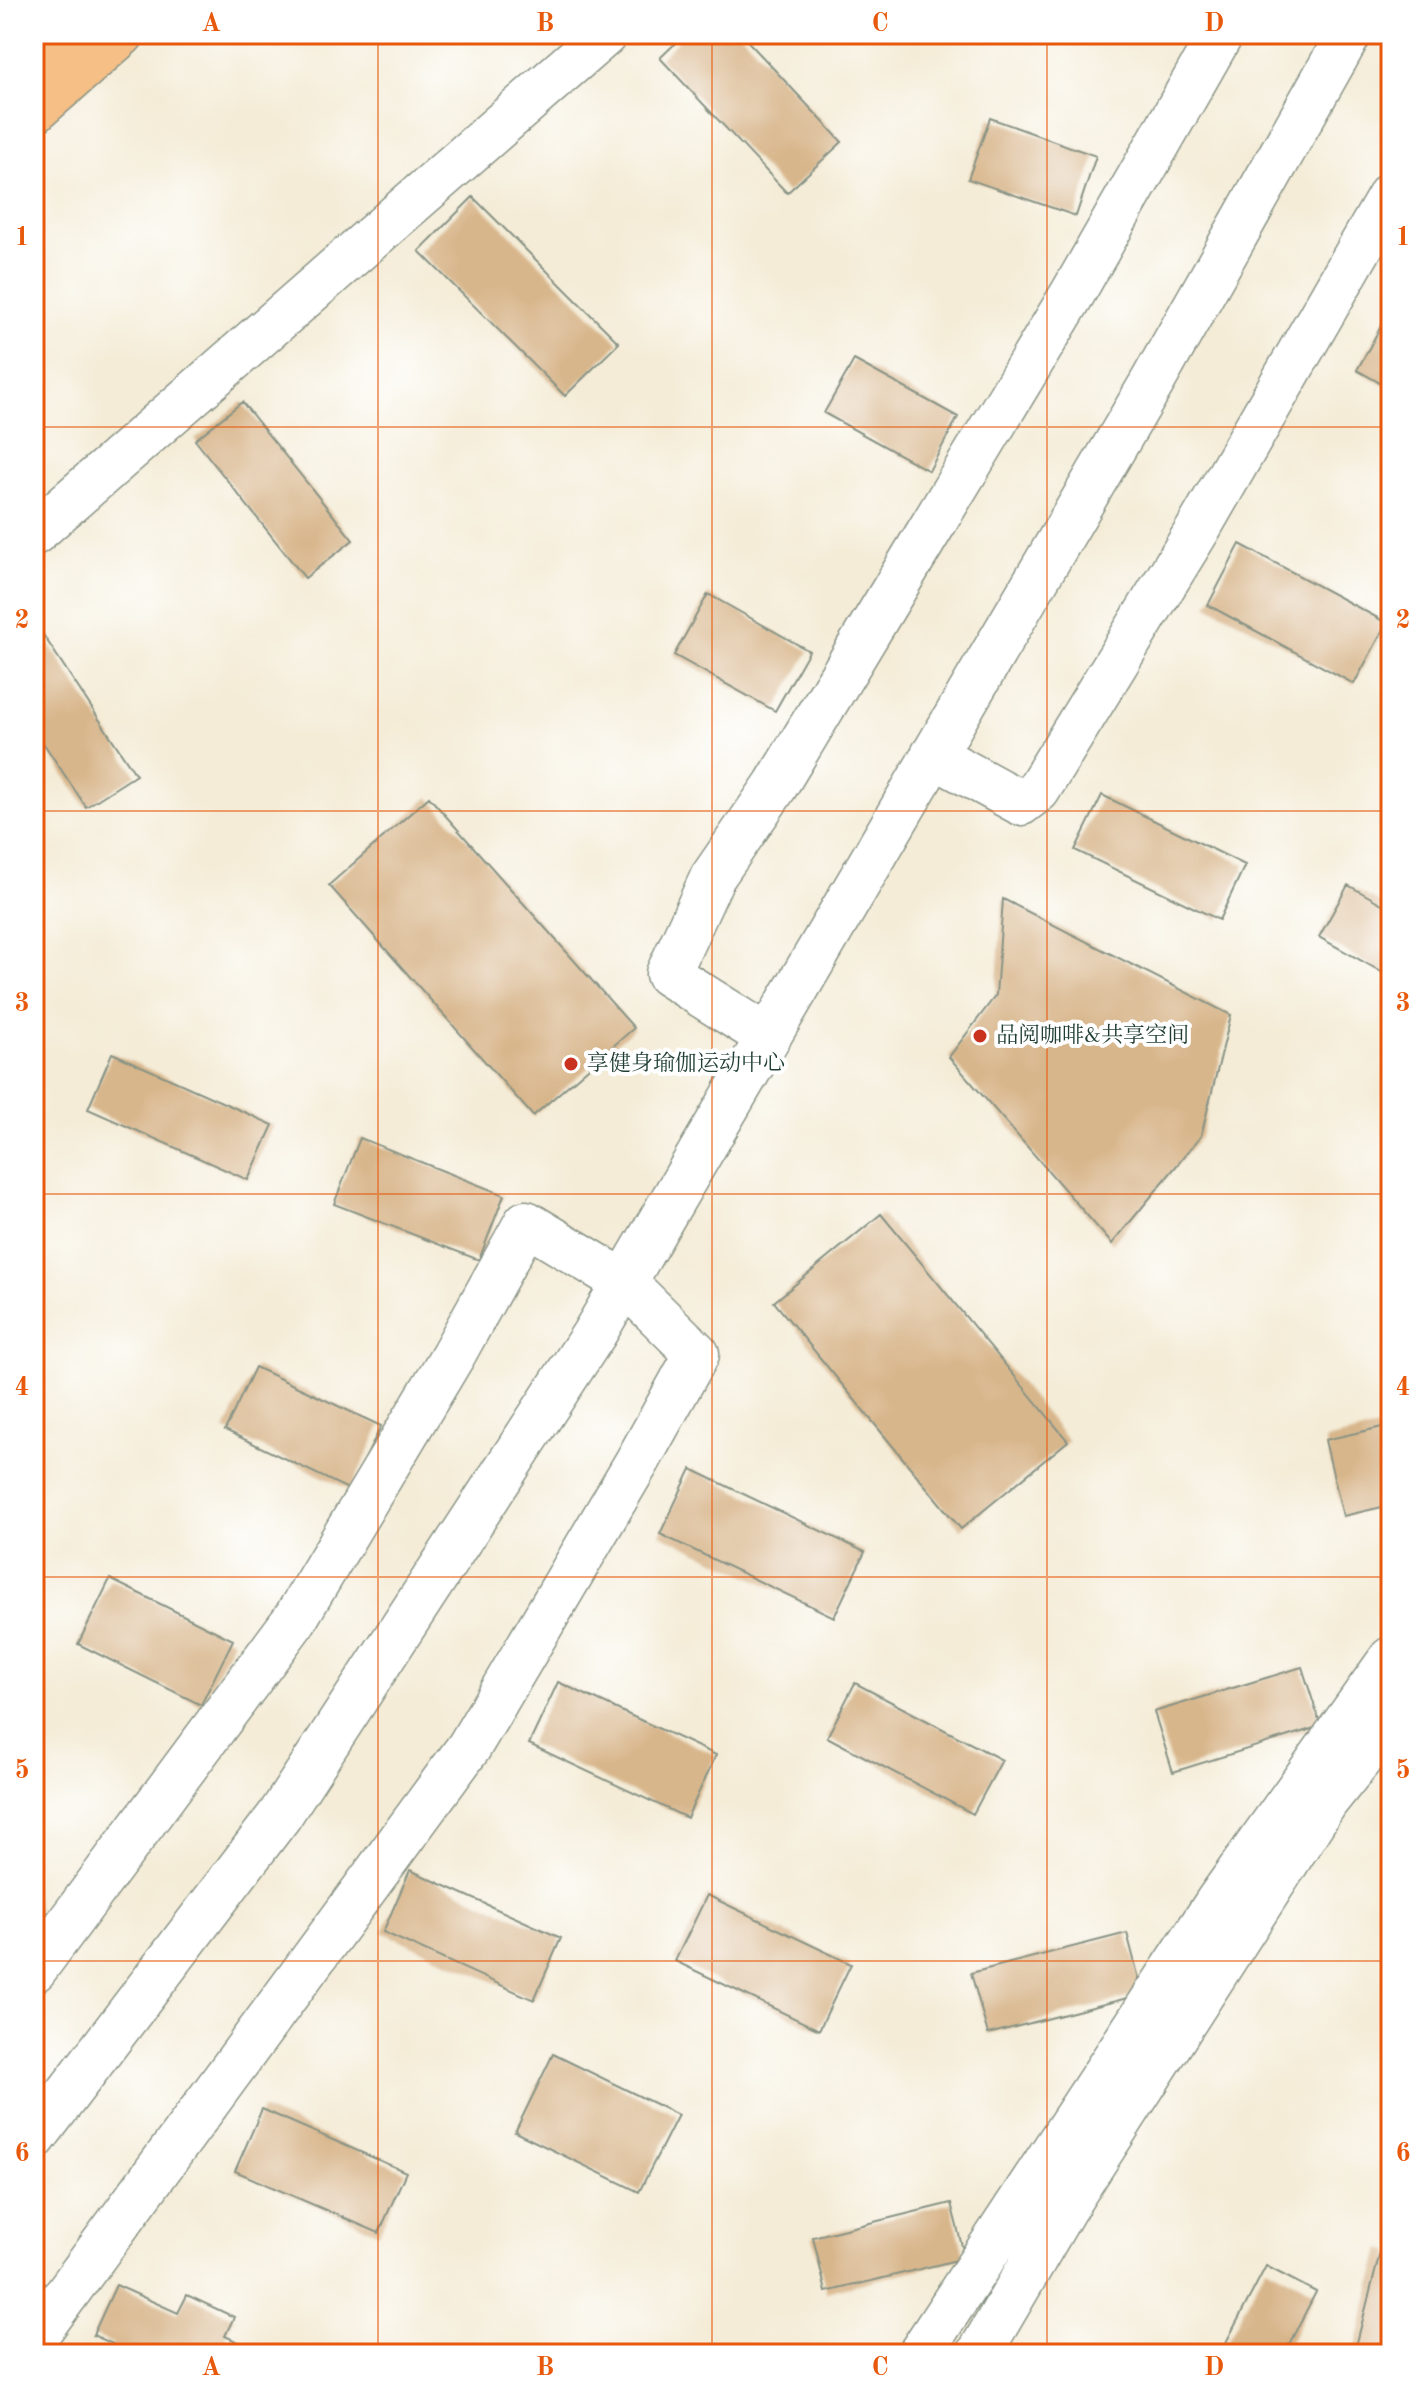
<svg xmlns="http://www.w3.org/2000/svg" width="1425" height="2388" font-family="'Old Standard TT','Noto Serif SC',serif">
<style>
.building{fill:#d8b68b}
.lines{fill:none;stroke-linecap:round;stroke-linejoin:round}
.minor-casing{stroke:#8a9486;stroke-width:47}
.highway-casing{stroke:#8a9486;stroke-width:47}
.minor{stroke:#fff;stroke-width:44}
.highway{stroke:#f5bf86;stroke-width:44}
.grid{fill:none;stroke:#e8590c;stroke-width:2;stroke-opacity:0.55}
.poi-dot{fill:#c8321e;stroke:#fff;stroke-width:3}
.labels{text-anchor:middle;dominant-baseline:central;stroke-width:8;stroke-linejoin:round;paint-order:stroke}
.poi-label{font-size:22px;fill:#1f3d34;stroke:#fff;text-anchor:start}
.neatline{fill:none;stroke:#e8590c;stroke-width:3}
.grid-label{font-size:26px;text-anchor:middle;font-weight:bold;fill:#e8590c}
</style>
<rect width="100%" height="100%" fill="#fff"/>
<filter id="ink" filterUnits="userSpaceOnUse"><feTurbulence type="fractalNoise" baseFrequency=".0125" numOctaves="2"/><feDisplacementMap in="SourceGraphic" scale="16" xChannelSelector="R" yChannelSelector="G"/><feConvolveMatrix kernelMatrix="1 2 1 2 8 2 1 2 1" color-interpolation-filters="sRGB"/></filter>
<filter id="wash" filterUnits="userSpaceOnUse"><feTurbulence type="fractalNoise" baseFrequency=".006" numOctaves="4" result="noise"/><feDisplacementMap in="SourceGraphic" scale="32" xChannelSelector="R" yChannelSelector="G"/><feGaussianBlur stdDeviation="1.8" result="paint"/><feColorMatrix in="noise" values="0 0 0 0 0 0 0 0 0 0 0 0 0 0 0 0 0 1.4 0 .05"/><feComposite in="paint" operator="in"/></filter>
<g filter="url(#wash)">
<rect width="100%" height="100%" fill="#f4ecd7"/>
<g id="blocks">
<path class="building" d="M685,34H741L842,142L787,193L660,58Z
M990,118L1096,156L1076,216L968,179Z
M473,197L619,343L565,396L419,251Z
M1391,308V389L1357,370Z
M854,360L958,417L929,471L824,413Z
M242,402L353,540L305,578L195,440Z
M1240,544L1387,623L1354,684L1208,605Z
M708,594L809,651L775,711L674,655Z
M34,621L136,775L86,807L34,729Z
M1102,795L1245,865L1219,920L1075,850Z
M429,797L634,1028L533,1116L329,885Z
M1348,885L1391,909V977L1319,937Z
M1003,899L1231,1015L1201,1136L1112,1244L949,1057L996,995Z
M112,1053L273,1125L248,1180L88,1109Z
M360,1138L504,1195L479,1260L334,1204Z
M881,1214L1068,1441L961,1529L774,1302Z
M255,1367L381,1426L350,1490L225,1430Z
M1391,1425V1505L1343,1516L1325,1440Z
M691,1469L865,1552L834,1617L660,1534Z
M110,1579L233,1640L201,1705L78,1644Z
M1302,1667L1321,1726L1173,1772L1154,1712Z
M558,1682L716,1755L687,1818L529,1744Z
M855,1683L1002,1760L973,1814L827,1737Z
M410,1870L561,1938L534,2000L383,1932Z
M34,1892L46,1938L34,1940Z
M707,1895L851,1964L819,2030L675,1961Z
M1127,1933L1143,1994L988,2034L971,1973Z
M553,2054L678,2115L639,2192L515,2132Z
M262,2109L406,2172L379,2233L235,2171Z
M951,2203L965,2258L826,2292L813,2237Z
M1381,2249L1391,2251V2354H1354Z
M1266,2266L1316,2292L1284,2354H1220Z
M116,2285L178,2313L187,2295L234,2317L225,2336L264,2354H109L113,2344L93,2335Z"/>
</g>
</g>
<g filter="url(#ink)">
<use href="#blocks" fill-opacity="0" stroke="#8a9486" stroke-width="2"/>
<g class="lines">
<defs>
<path id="minor" d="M34,533L605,34
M933,755L1021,803L1038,790L1197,531L1391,194
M768,1037L668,974L712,878L776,785L925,538L1073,293L1221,34
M34,1970L295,1619L453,1355L526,1223L624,1282L697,1354L637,1462L469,1747L34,2338
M34,2138L280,1815L594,1334L1153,381L1349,34
M920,2354L1218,1901L1391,1659
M979,2354L1065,2207L1326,1801L1391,1720"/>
<path id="highway" d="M34,58L61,34
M34,111L122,34"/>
</defs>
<use href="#minor" class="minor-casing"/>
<use href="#highway" class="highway-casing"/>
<use href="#minor" class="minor"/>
<use href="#highway" class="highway"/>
</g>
</g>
<path class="grid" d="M378,34V2354M712,34V2354M1047,34V2354M34,427H1391M34,811H1391M34,1194H1391M34,1577H1391M34,1961H1391"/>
<g class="poi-dot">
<circle cx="980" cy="1036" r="8"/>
<circle cx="571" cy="1064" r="8"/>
</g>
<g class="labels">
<g class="poi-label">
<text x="996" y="1036">品阅咖啡&amp;共享空间</text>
<text x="587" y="1064">享健身瑜伽运动中心</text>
</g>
</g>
<rect width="1425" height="2388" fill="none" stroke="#fff" stroke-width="88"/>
<rect x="44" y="44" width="1337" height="2300" class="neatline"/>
<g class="grid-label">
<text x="211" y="31">A</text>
<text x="545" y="31">B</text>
<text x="880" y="31">C</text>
<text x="1214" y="31">D</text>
<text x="22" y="245">1</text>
<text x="1403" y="245">1</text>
<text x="22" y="628">2</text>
<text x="1403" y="628">2</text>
<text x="22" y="1011">3</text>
<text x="1403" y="1011">3</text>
<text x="22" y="1395">4</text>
<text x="1403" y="1395">4</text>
<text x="22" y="1778">5</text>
<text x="1403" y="1778">5</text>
<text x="22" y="2161">6</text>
<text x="1403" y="2161">6</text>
<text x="211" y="2375">A</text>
<text x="545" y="2375">B</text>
<text x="880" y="2375">C</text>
<text x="1214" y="2375">D</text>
</g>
</svg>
